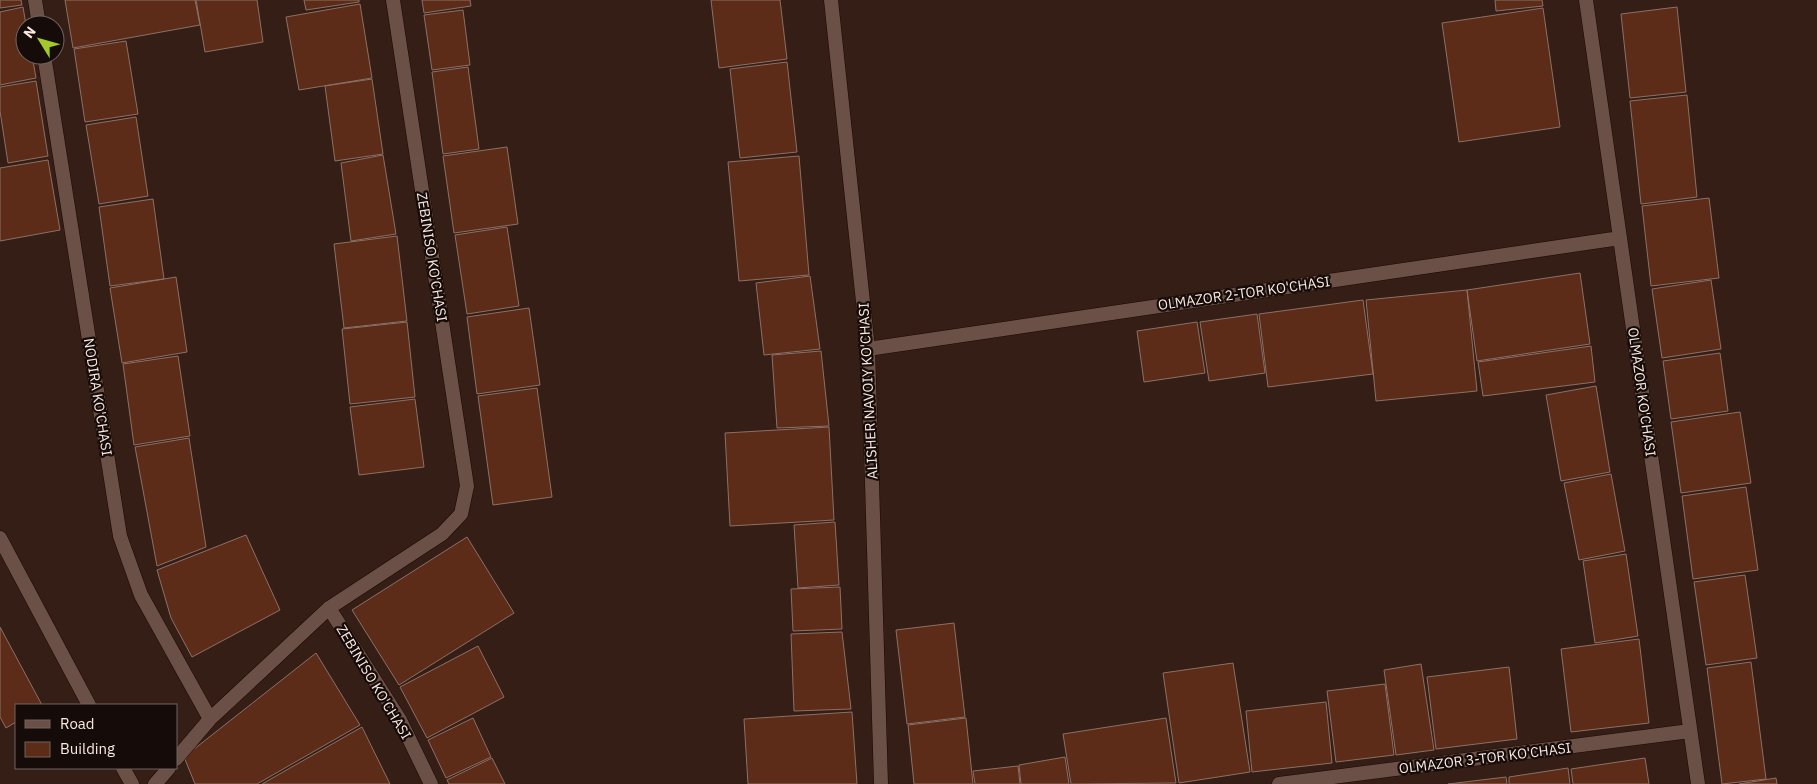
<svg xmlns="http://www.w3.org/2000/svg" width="1817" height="784" font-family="'IBM Plex Sans',sans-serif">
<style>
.building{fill:#5c2c19;stroke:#8c7066}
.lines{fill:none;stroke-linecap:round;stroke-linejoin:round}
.minor-casing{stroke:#1c0702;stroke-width:15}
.minor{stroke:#6a5046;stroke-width:14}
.labels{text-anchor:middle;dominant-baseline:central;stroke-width:4.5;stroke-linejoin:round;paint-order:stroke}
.street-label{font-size:14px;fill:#f9e8e2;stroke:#150b08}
</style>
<rect width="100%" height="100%" fill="#351e16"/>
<path class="building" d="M0,0H21L22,5L0,8Z
M65,0H195L200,25L73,48Z
M196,0H257L263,42L205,52Z
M304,0H359V2L306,10Z
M422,0H470L471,6L424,13Z
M711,0H780L787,59L719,68Z
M1495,0H1542L1543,6L1496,11Z
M360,4L372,78L299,90L286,17Z
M23,7L26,25L25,55H32L36,78L0,85V12Z
M1677,7L1686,92L1630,98L1621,14Z
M1543,8L1560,127L1459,142L1442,23Z
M463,10L470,65L432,70L424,15Z
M126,41L138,114L85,122L74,49Z
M787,62L797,152L740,158L730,69Z
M468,67L479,149L443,154L432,72Z
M372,79L383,154L335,161L325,86Z
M36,81L48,156L8,163L0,111V87Z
M1687,95L1697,197L1641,204L1630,101Z
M136,117L148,196L99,204L86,125Z
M507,147L518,224L454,233L443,156Z
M383,155L396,234L351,241L341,163Z
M799,156L809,275L739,281L728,162Z
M48,160L60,230L0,241V168Z
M1709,198L1719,278L1651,286L1642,206Z
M153,199L164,279L110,286L99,207Z
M507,227L519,306L467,314L455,235Z
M397,236L407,321L344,328L334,244Z
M1580,273L1590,344L1477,361L1467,290Z
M810,276L820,349L764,355L756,283Z
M176,277L187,352L122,363L110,288Z
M1711,280L1721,349L1662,358L1652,289Z
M1467,290L1477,391L1376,401L1366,300Z
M1363,300L1373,374L1268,387L1259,314Z
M529,308L540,385L477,394L467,317Z
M1257,314L1265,373L1209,381L1200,322Z
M407,322L415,397L350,404L342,329Z
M1197,322L1205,373L1144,382L1137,331Z
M1591,346L1595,382L1483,396L1478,362Z
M821,351L829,426L777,428L772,355Z
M1720,353L1728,411L1671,419L1663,361Z
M178,356L190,436L134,445L123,364Z
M1596,386L1610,472L1561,481L1546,395Z
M537,388L552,497L493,505L478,396Z
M415,399L424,467L359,475L350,407Z
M1740,412L1751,483L1681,493L1671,422Z
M829,427L834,520L730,526L725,433Z
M189,438L206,547L157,566L135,447Z
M1611,474L1625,551L1579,560L1564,483Z
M1746,487L1758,570L1693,579L1682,496Z
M835,522L839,585L798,588L794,525Z
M246,535L280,610L192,657L171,618L157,570Z
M467,537L514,613L399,685L352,610Z
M1626,554L1638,636L1595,643L1583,561Z
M1745,575L1757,658L1706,665L1694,582Z
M840,587L842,629L793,631L791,589Z
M954,623L965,717L907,724L896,630Z
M0,627L42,705H16V722L6,728L0,717Z
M842,632L851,709L794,711L791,634Z
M1639,639L1649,723L1571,732L1561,649Z
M478,646L504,697L427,738L400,687Z
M316,653L360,725L257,784H195L184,757Z
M1751,662L1766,779L1722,784L1707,668Z
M1233,663L1250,772L1179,783L1163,673Z
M1421,664L1434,750L1396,755L1384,670Z
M1509,667L1517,739L1436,749L1427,677Z
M1385,684L1394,755L1336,762L1327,691Z
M1326,702L1332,763L1252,772L1246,711Z
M852,712L857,784H748L744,719Z
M473,718L491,757L446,778L428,740Z
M966,718L973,784H914L908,725Z
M1166,718L1176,783L1071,784L1063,734Z
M362,727L390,784H262Z
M1065,757L1069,784H1021L1019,765Z
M492,758L505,784H449L447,780Z
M1645,758L1649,784H1573L1571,769Z
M1018,766L1020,784H975L973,771Z
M1568,768L1570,784H1509V777Z
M1506,777L1507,784H1448Z
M1776,778L1777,784H1739Z"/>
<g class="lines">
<defs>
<path id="minor" d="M35,0L39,25
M831,0L868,349L881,784
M1586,0L1698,784
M44,55L120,536L141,595L210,719
M868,349L1620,238
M0,538L89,705
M329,608L400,720L431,784
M176,759L210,719L329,608L442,534L461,514L467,486L393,0
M123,768L132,784
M155,784L169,768
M1279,784L1690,731"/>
</defs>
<use href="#minor" class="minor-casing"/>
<use href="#minor" class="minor"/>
</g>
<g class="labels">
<g class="street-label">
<text transform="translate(432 257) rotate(81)">ZEBINISO KO'CHASI</text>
<text transform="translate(1244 293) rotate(-8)">OLMAZOR 2-TOR KO'CHASI</text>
<text transform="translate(868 391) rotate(-93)">ALISHER NAVOIY KO'CHASI</text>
<text transform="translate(1642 392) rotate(82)">OLMAZOR KO'CHASI</text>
<text transform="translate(98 397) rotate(81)">NODIRA KO'CHASI</text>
<text transform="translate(374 682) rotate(59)">ZEBINISO KO'CHASI</text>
<text transform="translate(1485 758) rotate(-7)">OLMAZOR 3-TOR KO'CHASI</text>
</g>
</g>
<rect x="15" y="704" width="162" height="65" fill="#150b08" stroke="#70635f"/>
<rect x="25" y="720" width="25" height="8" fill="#6a5046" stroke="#70635f"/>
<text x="60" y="729" font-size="15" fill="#f9e8e2">Road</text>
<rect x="25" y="742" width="25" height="15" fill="#5c2c19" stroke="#70635f"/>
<text x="60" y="754" font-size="15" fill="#f9e8e2">Building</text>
<g transform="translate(40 40) rotate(307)"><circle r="24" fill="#150b08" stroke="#70635f"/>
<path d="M0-4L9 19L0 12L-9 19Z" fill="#a2c929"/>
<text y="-8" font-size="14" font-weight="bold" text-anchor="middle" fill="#f9e8e2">N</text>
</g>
</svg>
